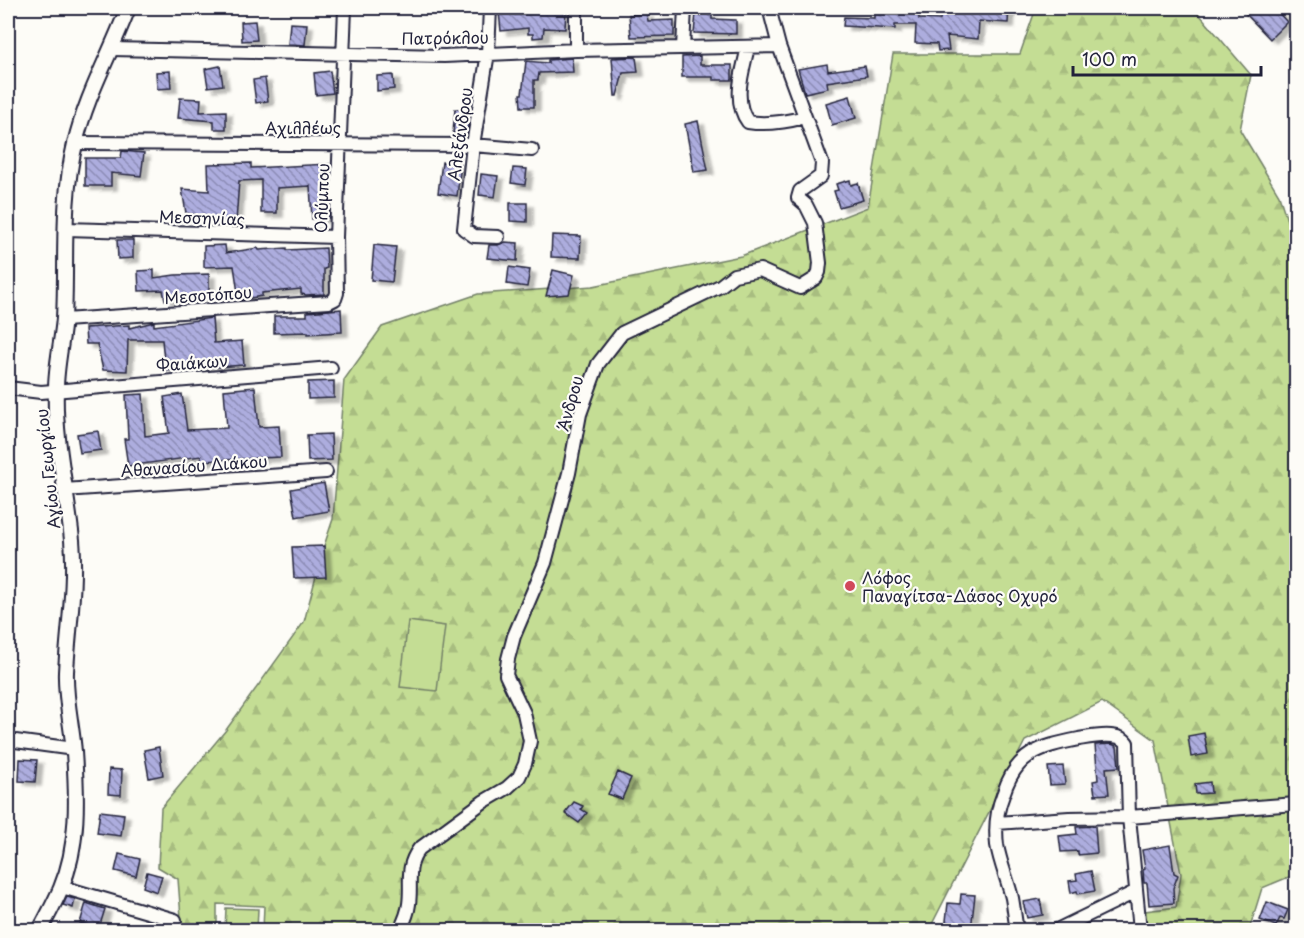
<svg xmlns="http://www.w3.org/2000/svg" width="1304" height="938" font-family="'Playpen Sans',sans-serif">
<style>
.forest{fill:url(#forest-firs);stroke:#738068;stroke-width:1.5}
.park{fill:#c4dd94;stroke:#738068;stroke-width:1.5}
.building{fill:url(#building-back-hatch);stroke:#22223b;stroke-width:1.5;filter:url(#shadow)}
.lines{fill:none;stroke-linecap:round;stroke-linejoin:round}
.minor-casing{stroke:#22223b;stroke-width:16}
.tertiary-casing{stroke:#22223b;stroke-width:18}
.minor{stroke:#fdfcf7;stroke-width:12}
.tertiary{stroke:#fdfcf7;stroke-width:14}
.poi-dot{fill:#d1495b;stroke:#fdfcf7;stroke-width:2}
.labels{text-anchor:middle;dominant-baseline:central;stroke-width:4.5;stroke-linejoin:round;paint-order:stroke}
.street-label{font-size:16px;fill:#22223b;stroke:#fdfcf7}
.poi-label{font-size:16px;fill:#22223b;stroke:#fdfcf7;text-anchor:start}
</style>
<defs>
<pattern id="forest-firs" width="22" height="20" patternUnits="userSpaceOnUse" patternTransform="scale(1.5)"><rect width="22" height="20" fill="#c4dd94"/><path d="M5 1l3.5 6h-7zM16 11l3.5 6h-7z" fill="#a8bd80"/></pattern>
<pattern id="building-back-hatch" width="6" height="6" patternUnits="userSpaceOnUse" patternTransform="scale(1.5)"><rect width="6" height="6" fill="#adadde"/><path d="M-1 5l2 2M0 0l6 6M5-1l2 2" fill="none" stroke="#8c8cb5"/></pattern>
<filter id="shadow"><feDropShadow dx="6" dy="4" stdDeviation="1.5" flood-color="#0004"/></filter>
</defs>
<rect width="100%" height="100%" fill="#fdfcf7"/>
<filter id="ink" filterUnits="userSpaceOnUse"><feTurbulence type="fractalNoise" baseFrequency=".0167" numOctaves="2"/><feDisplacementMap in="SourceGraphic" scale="12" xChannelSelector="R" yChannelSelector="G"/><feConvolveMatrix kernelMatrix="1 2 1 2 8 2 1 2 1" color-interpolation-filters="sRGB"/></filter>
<g filter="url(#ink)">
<path class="forest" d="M1036,8H1194L1251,75L1240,130L1279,195L1296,249V874L1262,888L1249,930H1146L1145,911L1176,907L1181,874L1155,740L1102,702L1025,741L929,930H263L264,906L217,904V930H182L178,879L158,867L161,808L226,730L304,622L324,546L333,519L344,380L382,327L478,294L593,286L741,256L868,207L893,54H1020Z"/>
<path class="park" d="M408,621L445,626L437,691L400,687Z
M226,908L258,909L257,930H225Z"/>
<path class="building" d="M551,8H566L565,29L544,28L543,37L533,38V34H528V28L501,31L499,12L515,11V15L551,12Z
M874,8L901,10V8H919V19L940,20V12L967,10L984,12L985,8H1009L1008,23L979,21L978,39L947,36L949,50L938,51L937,44L915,43L916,25H895V29L843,26L844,17L874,18Z
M1240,8H1274L1287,22L1270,39Z
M696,13L712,15V19L736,20V34L694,33Z
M647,14L648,21L674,20V36L631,37L629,15Z
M255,21L257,40L242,41L241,22Z
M290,23L307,24L305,45L288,44Z
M700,56V65H732V80H713V77H682V57Z
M636,57L638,72L623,73L617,96H615L612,58Z
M572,58L573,72L539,73L538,80H534V107H521L520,94H522L526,61L548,63V60Z
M827,64L828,71L865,66L867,76L827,82L828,88L805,93L798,69Z
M220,66L223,85L208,87L205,69Z
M170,71L171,88L157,89L156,72Z
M330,71L333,93L316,95L314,73Z
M393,75L394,89L377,91V76Z
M265,78L268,101L256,103L253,80Z
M850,96L856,118L832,125L826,103Z
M180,98L201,99L200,112L226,111V129H214V121L178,118Z
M455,109L470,110L467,133H453Z
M698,121L708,170L694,172L685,124Z
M122,151L144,153L141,176L111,173V186H85V158H121Z
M442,162L461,164L457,196L438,193Z
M251,163V168L329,164L328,218L312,219L310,186L277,188V213H261V180L239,181L236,222L202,220L196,215L186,213L182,189L209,191L208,164Z
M513,168L527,169L525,185L511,183Z
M481,174L498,176L495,197L479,195Z
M850,180L851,185L858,183L863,200L839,207L834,191L838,190L836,184Z
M510,203H527V222L510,221Z
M552,235L581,236L580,258L551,257Z
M117,240H133V258L118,259Z
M505,242L518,243L517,261L487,258L489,245H498Z
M225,245L226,253L258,248L259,250L287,248V250L326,248L327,268L324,269V294L306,295L301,294V289L262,293V296L239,300L234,266L204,267V246Z
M374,245L396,247L392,282L371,280Z
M509,267L530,270L527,287L507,284Z
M154,270V278L175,275L209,274V296L165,300L163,290L139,291L138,271Z
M553,270L574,275L569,294L546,296Z
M341,309L342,332L308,334V332L274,333V316H307V312Z
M212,318L214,343L242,341L244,365L165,371L162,340H128L127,371L103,370L97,344H86L85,328L129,325V328L154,322V326Z
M334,381V398L308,399V382Z
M255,387L259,427L279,426L281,457L201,461V456L128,466L124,439H128L126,395L143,394L145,436L169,433L164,397L182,394L187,430L227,428L224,390Z
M98,431L101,450L80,453L77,434Z
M331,434L332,460L308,461L307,435Z
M324,483L329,511L296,517L291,489Z
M324,546L326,577L294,578L292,547Z
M1204,733L1208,754L1191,757L1188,736Z
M1111,744L1117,746L1119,767L1106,768L1109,794L1095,795L1093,781L1098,780L1095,745Z
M159,747L163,775L149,778L144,750Z
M20,759L37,760L35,782L19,781Z
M1063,766L1065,784L1050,785L1048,767Z
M109,769L122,770L121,795L108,794Z
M618,772L631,778L622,799L608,794Z
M1210,782L1211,793L1196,794L1195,784Z
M574,802L583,806L581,809L587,813L579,823L565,813Z
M100,811L124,814L121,836L97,833Z
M1095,826L1097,853L1078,855V851L1061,852L1059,836L1077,834L1076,827Z
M1170,845L1174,873L1178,875L1173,888L1174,903L1149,905L1147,883H1144L1143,870L1145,869L1142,850Z
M119,854L140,859L136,876L115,871Z
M1091,871L1095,891L1078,894L1077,891L1071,893L1069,881L1077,880L1076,874Z
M147,872L162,876L157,892L143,887Z
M961,894L975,895L971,930H945L948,903L960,904Z
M67,897L75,899L73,908L63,905Z
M1040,899L1043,915L1027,918L1023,902Z
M1267,902L1288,910L1284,919L1280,918L1276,926L1260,920Z
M86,903L105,909L99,928L80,923Z"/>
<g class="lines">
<defs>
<path id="minor" d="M490,8L488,53L473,145L464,229L474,236L498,237
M748,47C743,70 732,101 748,122C767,125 786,122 805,117
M683,48L685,8
M112,49L444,56L576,50L779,46
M576,50V8
M75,143L473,145L532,150
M66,229L336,237
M64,320L329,302L335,299L337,293L336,237L345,8
M8,388L41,392L331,368
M64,490L326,472
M8,740L74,749
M997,823L1069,818L1129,817L1296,804
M62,887L175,920
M400,930C404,922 408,913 409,904C412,882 405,868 419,849L483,802L507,788L519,777L525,764L530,741L524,713L506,675L508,659L514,636L545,563L569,473L580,414L598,364L622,333L720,286L734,275L760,270L800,288L816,278L819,272L820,263L815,223L806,205L798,198L800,191L821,176L822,163L779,46L769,8
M1017,930C1015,920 1014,909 1012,898C1008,881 1000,863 997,845C995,828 997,810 1003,795C1016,753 1039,747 1079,739C1091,737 1119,731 1127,743L1129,817L1140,930
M1057,930L1135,892"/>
<path id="tertiary" d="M40,930C47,917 55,902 61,888C79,846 77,797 74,752C72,726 65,699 66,672C68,629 76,584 72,540C67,490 54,440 56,389C56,366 62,342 64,318C67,261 61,201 75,144C86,96 111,53 128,8"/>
</defs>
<use href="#minor" class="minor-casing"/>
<use href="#tertiary" class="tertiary-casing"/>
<use href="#minor" class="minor"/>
<use href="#tertiary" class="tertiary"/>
</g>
</g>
<circle class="poi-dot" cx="850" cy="586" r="6"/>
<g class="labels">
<g class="street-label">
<text transform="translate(445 37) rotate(-1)">Πατρόκλου</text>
<text x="303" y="127">Αχιλλέως</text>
<text transform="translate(459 134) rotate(-82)">Αλεξάνδρου</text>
<text transform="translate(321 198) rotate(-88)">Ολύμπου</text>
<text transform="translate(202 217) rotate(2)">Μεσσηνίας</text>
<text transform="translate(208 294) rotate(-4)">Μεσοτόπου</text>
<text transform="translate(192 362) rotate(-4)">Φαιάκων</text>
<text transform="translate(569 403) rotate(-74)">Άνδρου</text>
<text transform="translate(194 465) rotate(-4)">Αθανασίου Διάκου</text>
<text transform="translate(47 469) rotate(-96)">Αγίου Γεωργίου</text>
</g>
<g class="poi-label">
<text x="862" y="577">Λόφος<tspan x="862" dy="18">Παναγίτσα-Δάσος Οχυρό</tspan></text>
</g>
</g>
<rect width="1304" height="938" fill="none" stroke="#fdfcf7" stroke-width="30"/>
<rect x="15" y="15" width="1274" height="908" fill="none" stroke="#22223b" stroke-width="2" filter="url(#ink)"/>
<path d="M1073 66v9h188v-9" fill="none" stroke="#22223b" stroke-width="3"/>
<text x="1082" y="66" font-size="18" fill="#22223b" stroke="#fdfcf7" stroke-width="4.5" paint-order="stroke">100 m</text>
</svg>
